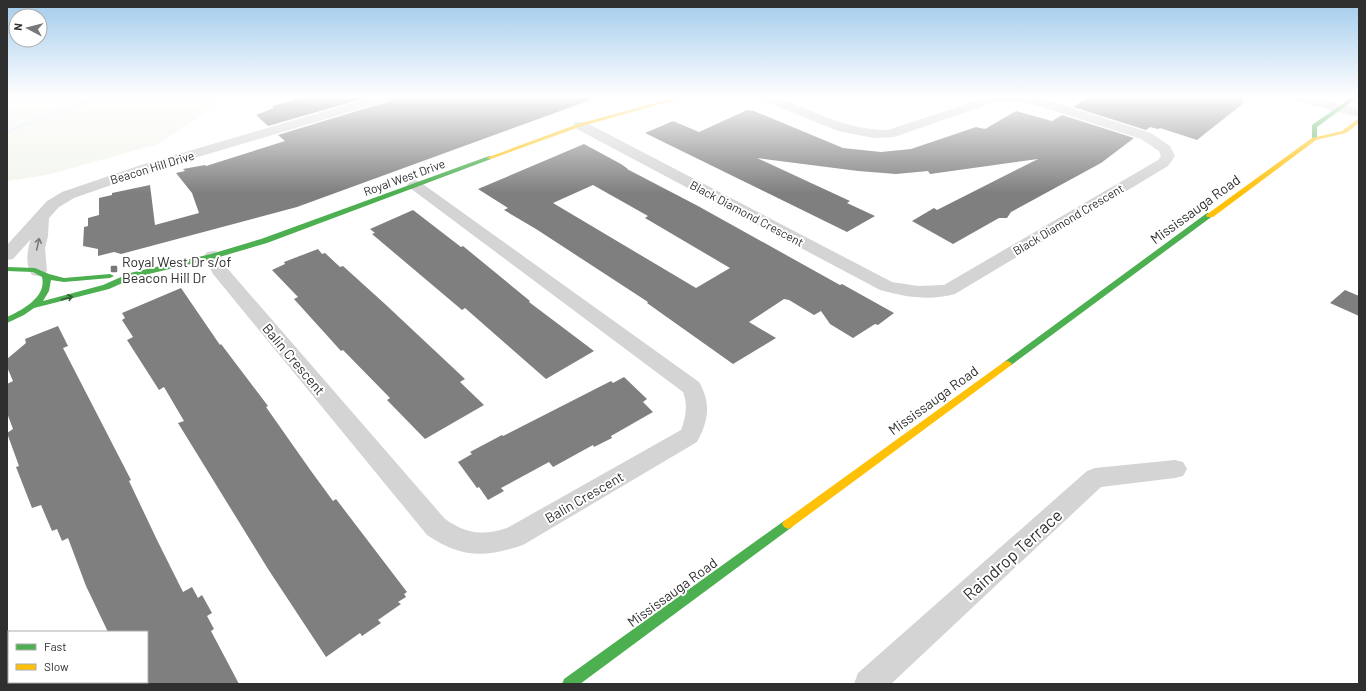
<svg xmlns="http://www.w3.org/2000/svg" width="1366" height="691" font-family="Barlow,sans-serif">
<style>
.green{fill:#f2f5ec}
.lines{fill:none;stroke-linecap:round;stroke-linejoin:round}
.stream{fill:#daedf1;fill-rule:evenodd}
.building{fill:#7f7f7f;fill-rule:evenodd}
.street{fill:#d4d4d4;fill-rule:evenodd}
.fast{fill:#4caf50;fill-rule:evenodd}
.slow{fill:#ffc107;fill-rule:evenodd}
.oneway{stroke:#797979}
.oneway2{stroke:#395c3b}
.poi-dot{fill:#787878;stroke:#fff;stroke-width:1.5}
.labels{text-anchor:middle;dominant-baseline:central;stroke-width:4;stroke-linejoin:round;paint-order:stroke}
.far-street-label{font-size:12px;fill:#2f2f2f;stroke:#fff}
.street-label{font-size:14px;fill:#2f2f2f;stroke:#fff}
.poi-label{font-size:14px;fill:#2f2f2f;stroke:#fff;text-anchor:start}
.near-street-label{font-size:17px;fill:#2f2f2f;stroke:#fff}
</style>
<rect width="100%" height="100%" fill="#fff"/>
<path class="green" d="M7,97H228L158,144L47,175L7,181Z"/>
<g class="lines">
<path class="stream" d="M95,97H100L7,133V130Z"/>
</g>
<path class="building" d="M304,97H369L268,126L256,115L274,108L272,106Z
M393,97H593V99L297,207L121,254L114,252L98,256V249L83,246L84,227L88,226V218L99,215V198L112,195V193L150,185L155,225L199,213L192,193L176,173L185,171L183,169L205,165L206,166L285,141L278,135L390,101Z
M1088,97H1245L1240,101L1245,102L1197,140L1160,128L1158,129L1150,127L1146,130L1073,107Z
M747,110L754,111L843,148L881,152L911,149L976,127L985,129L1016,111L1052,121L1062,115L1134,138L1101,163L1011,212L1007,218H999L953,244L912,221L934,208L937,210L1038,159L930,174L928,171L896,174L858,171L757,158L850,201L847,203L875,216L847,232L645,133L673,121L699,132Z
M584,144L621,164L628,169H627L698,206L840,285L842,284L894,313L878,325L875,324L853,338L830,324L821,311L814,315L789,300L784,299L749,322L776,338L733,364L647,303L648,302L536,229L504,210L508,208L478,189ZM593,185L648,216L645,218L730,268L696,288L553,203Z
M413,210L461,247L463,246L530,301L529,302L594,351L546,379L465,308L462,310L372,234L375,233L370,229Z
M318,249L322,254L325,253L340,267L343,266L385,304L465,379L460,382L484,405L425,439L387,400L390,398L343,350L341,351L294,299L298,297L272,270L285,264L284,262Z
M181,288L220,345L221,344L268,406L266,407L311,471L333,501L336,499L407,592L404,594L406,597L398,602L401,604L378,620L381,623L362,636L360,633L326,657L268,569L178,423L184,421L164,387L159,390L127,340L133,337L122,320L125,318L122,313Z
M1345,290L1359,296V316L1330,303Z
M58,326L68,346L63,348L131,480L129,481L158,542L183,592L192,587L198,598L202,595L212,613L207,616L214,629L211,631L239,684H147V632H108L86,586L68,538L62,541L57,529L52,531L41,505L32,508L16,467L19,466L7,433L13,429L7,413V384L13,381L7,367V359L26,343L25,339Z
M624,377L647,399L643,402L653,412L611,436L612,438L594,447L593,445L553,467L549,462L501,488L504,491L488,500L479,487L477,488L458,462L472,454L470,452L502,435L503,436L611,381L613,383Z"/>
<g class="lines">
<path class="street" d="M373,97H392L390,100L151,171L74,198L59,207L49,218L48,236L45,248L47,271L44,275L38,276L32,275C25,266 27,249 31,239L13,259L7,260V245L47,201L62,192L141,165Z
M760,97C783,97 795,105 816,113C839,123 862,130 888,130L987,97H1037L1151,133L1170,146L1175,156L1168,166L955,294C929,301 905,297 880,290L575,128L573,125L575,122H585L892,282L918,286L944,285L1158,160L1161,156L1159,151L1141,139L1030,103L1005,101L995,102L894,137L874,138L838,131L762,100Z
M1289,97H1309L1359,109V117L1291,100Z
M415,180L420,182L699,382C711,403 709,420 697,442L523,545C485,558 461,558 427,535L213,274L204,256L207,252L213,251L219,252L227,268L445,519C467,534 482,536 507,528L681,430C686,417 688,405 683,392L410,188L407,185L410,182Z
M1175,460L1183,462L1187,469L1183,476L1175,478L1101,487L891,684H854L858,673L1087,471L1095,468Z"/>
<path class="fast" d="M1352,97H1358L1317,127V139L1312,140V125Z
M489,156L491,157V159L267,243L216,258L136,277L109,289L34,308L24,315L7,323V317C22,310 47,297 42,277L33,272L7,271V267L35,268L49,274L64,278L110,274L114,276L110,278L64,282L51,280L49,291L43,301L103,285L130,273L211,254L261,239Z
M1207,213H1213L1214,215L1010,366H1004L1002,364L1004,362Z
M788,519L792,521L794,524L792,527L580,684H562L564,679L784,521Z"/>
<path class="slow" d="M677,97H686L582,126L491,159L486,158L578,124Z
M1359,118V123L1346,133L1316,140L1213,217H1207L1206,215L1312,138L1342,131Z
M1007,361L1010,362L1012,364L1010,366L792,527L788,529L784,527L782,524L784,521L1004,362Z"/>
</g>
<defs><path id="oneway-shaft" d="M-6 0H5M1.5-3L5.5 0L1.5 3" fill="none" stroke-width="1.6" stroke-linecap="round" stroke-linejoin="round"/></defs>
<use class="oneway" href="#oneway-shaft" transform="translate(38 244) rotate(-77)"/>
<use class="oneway2" href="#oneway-shaft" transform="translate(67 298) rotate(-16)"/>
<linearGradient id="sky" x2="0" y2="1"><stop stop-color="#a2cbec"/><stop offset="0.5" stop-color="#fff"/><stop offset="1" stop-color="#fff" stop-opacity="0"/></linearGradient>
<rect width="1366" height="193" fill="url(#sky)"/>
<rect class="poi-dot" x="110" y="265" width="8" height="8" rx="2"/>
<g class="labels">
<g class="far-street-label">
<text transform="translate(152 167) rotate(-17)">Beacon Hill Drive</text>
<text transform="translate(404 177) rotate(-20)">Royal West Drive</text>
<text transform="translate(747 213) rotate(28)">Black Diamond Crescent</text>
<text transform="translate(1068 219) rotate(-31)">Black Diamond Crescent</text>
</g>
<g class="street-label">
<text transform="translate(1195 209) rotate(-36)">Mississauga Road</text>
<text transform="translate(294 359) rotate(50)">Balin Crescent</text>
<text transform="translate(933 400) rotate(-36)">Mississauga Road</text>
<text transform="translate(584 497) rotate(-30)">Balin Crescent</text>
<text transform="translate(672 592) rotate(-36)">Mississauga Road</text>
</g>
<g class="poi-label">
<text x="122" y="261">Royal West Dr s/of<tspan x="122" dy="16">Beacon Hill Dr</tspan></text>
</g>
<g class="near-street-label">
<text transform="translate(1012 554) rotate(-42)">Raindrop Terrace</text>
</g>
</g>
<rect width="1366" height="691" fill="none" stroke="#2f2f2f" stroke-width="16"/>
<rect x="8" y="631" width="140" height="52" fill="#ffffff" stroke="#acacac"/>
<rect x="16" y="644" width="20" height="6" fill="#4caf50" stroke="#acacac"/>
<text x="44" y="651" font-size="12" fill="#2f2f2f">Fast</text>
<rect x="16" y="664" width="20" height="6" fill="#ffc107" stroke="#acacac"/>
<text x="44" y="671" font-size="12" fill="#2f2f2f">Slow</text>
<g transform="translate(28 28) rotate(277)"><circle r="19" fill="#ffffff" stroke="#acacac"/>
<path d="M0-3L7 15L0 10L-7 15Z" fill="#787878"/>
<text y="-6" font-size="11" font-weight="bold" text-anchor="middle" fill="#2f2f2f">N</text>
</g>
</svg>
